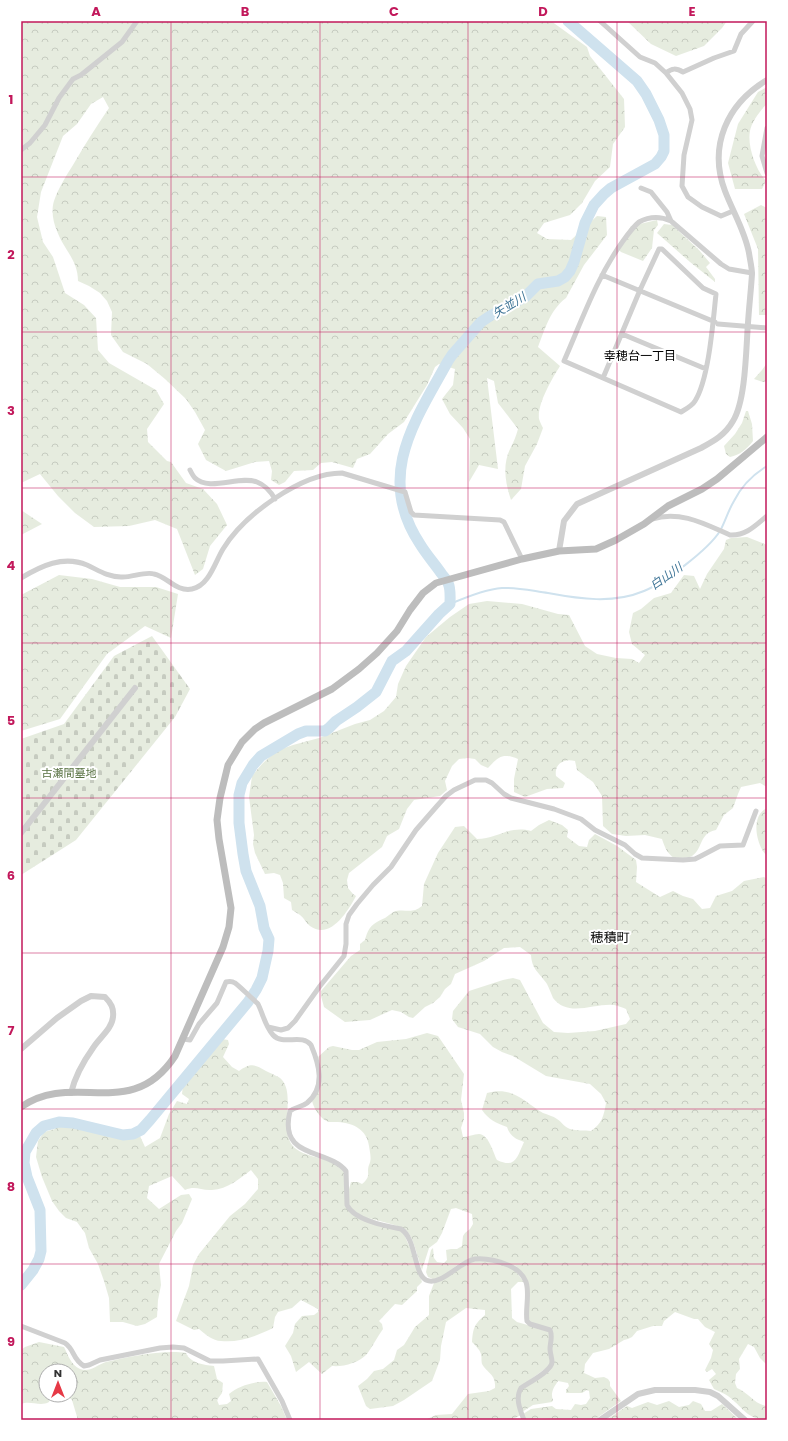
<svg xmlns="http://www.w3.org/2000/svg" width="788" height="1441" font-family="Poppins,'Noto Sans JP',sans-serif">
<style>
.forest{fill:url(#forest-crowns)}
.cemetery{fill:url(#cemetery-stones)}
.lines{fill:none;stroke-linecap:round;stroke-linejoin:round}
.stream{stroke:#cfe2ee;stroke-width:2}
.river{stroke:#cfe2ee;stroke-width:11}
.minor{stroke:#d0d0d0;stroke-width:5}
.tertiary{stroke:#d0d0d0;stroke-width:6}
.secondary{stroke:#bdbdbd;stroke-width:7}
.minor-bridge{stroke:#d0d0d0;stroke-width:5}
.grid{fill:none;stroke:#c2185b;stroke-width:1;stroke-opacity:0.55}
.labels{text-anchor:middle;dominant-baseline:central;stroke-width:4;stroke-linejoin:round;paint-order:stroke}
.park-label{font-size:11px;fill:#56703f;stroke:#fff}
.water-label{font-size:12px;font-style:italic;fill:#3f7597;stroke:#fff}
.neighbourhood-label{font-size:12px;fill:#000;stroke:#fff}
.quarter-label{font-size:13px;fill:#000;stroke:#fff}
.neatline{fill:none;stroke:#c2185b;stroke-width:1.5}
.grid-label{font-size:13px;text-anchor:middle;font-weight:bold;fill:#c2185b}
</style>
<defs>
<pattern id="forest-crowns" width="20" height="18" patternUnits="userSpaceOnUse"><rect width="20" height="18" fill="#e6ecdf"/><path d="M2 6a3 3 0 1 1 6 0M12 15a3 3 0 1 1 6 0" fill="none" stroke="#c6cbc0"/></pattern>
<pattern id="cemetery-stones" width="16" height="16" patternUnits="userSpaceOnUse"><rect width="16" height="16" fill="#e6ecdf"/><path d="M2 7V4a2 2 0 0 1 4 0v3zM10 15v-3a2 2 0 0 1 4 0v3z" fill="#c6cbc0"/></pattern>
</defs>
<rect width="100%" height="100%" fill="#fff"/>
<path class="forest" d="M21,21H551L587,47L590,56L624,99L625,127L613,144L610,167L595,181L582,203L570,215L544,223L537,233L547,239L571,240L597,216L606,217L607,235L584,265L566,298C550,310 545,329 538,347L560,366C552,379 537,404 539,419C540,422 542,426 543,428L537,444L525,466L521,489L511,500C505,482 502,464 511,447C514,441 516,436 518,429L498,403L494,381L487,378L498,469L479,465L469,482L470,439L463,428L450,414L442,399L453,385L455,369L439,364L435,367L427,385L404,422L388,434L370,454L357,459L353,468L332,462L321,463L313,470L294,471L285,482L279,485L271,480L272,471L269,461L255,462L226,471L206,460L198,444L205,430L195,412L186,399L165,379L147,364L123,352L111,335L112,312L107,301L100,293L89,286L78,281C78,260 64,250 57,231C53,222 51,210 54,201C58,189 66,176 73,165C84,146 96,127 109,108L103,97L91,104L77,124L63,136L41,192L37,217L43,242L53,257L65,293L84,305L96,318L98,350L109,363L156,390L164,404L147,429L148,442L167,461L171,462L186,483L203,489L217,504L227,525L210,546L203,569L195,575L177,529L155,520L129,526L94,527L75,513L58,496L40,474L21,483Z
M627,21H727L722,28L704,46L676,56L651,44Z
M767,87V104C761,109 751,123 750,131C747,146 756,170 766,181L762,189H735L728,163L738,124L758,92Z
M761,205L767,208V315H759L758,249L744,214Z
M657,220L658,225L654,230L652,248L643,261L621,252L617,248L631,226Z
M664,224L672,225L699,250L710,263L706,267L715,279V282L690,262L657,233Z
M767,363V381L763,382L754,379L762,370Z
M746,411H748L752,424L753,441C747,449 740,455 730,457L726,454L724,446L735,434L742,423Z
M21,510L42,524L21,535Z
M747,537L767,545V787L760,783L741,787L738,794L733,808L724,815L716,830C699,833 703,849 692,856C688,858 680,858 675,859C667,853 665,848 662,839L645,835L626,836L612,834L603,826L602,796L593,782L577,770L575,761C564,758 554,764 556,776L565,783L563,788L547,789L525,797L514,792V779L518,759C503,753 499,756 488,768L481,765L475,759L468,758L459,759L452,766L445,781L447,790L440,796L414,800L407,809L399,829L387,836L382,847L349,873L347,880L348,888L353,894L356,896C348,911 330,941 310,926C306,923 304,918 300,915C297,913 294,911 292,910L291,902L284,898L283,883L280,875L274,873L265,874L255,853L253,844L254,835L249,797L252,776L262,764L276,751L293,745L319,738L355,724L370,720L384,711L396,697L398,684L406,666L426,637L450,617L469,604L487,601L522,604L558,614L569,615L585,646L597,654L616,658L632,659L639,663L645,655L632,644L629,632L633,613L641,609L654,598L671,593L684,575L694,576L700,589L707,574L724,549L726,540L731,538Z
M59,575L92,579L120,587H156L178,594L171,638L145,626L107,654L60,719L21,731V595Z
M767,808V856C756,845 750,816 767,808Z
M549,820L562,825L568,830L567,837L579,846L587,847L589,840L595,834L617,846L636,860L637,867L636,882L660,897L673,891L683,896L693,899L702,909L710,908L716,896L732,891L744,881L764,877L767,879V1365L760,1358L754,1347L748,1344L739,1359L740,1369L736,1374L735,1383L737,1388C748,1392 755,1405 767,1406V1420C746,1419 743,1407 728,1396C724,1393 718,1391 714,1389L709,1380L716,1374L712,1369L707,1372L705,1370L711,1358L713,1350L709,1344L715,1332L705,1327L698,1319H694L675,1312L664,1321L662,1326H653L637,1331L632,1337L628,1339L624,1340L609,1349L593,1353L585,1364L584,1373L595,1378L604,1377L608,1379L610,1382V1386L621,1401L594,1420H571L541,1418L531,1420L524,1419L523,1414L531,1409L552,1406L556,1409L571,1410L575,1404L581,1405L586,1404L590,1398L589,1391L587,1390L582,1393H566V1390L569,1386L568,1383L558,1381C554,1387 550,1393 553,1400L552,1402L533,1405L522,1412C519,1406 519,1395 522,1389L550,1371L553,1334L532,1323L528,1318V1284L516,1266L502,1261L469,1259L460,1263L440,1278L433,1279L428,1277L426,1272L431,1250L433,1248L434,1258L437,1262L444,1263L447,1260L446,1250L451,1249H457L462,1246L463,1236L465,1233L470,1229L473,1224L472,1214L456,1208L451,1209L442,1233L437,1242L429,1248L422,1270C418,1259 414,1238 406,1230C403,1226 369,1219 361,1215C357,1213 352,1209 349,1206V1189L351,1182H358L362,1184C372,1176 366,1173 369,1165C372,1159 370,1153 369,1146C367,1130 354,1123 338,1122C335,1122 332,1122 329,1122C321,1120 314,1109 312,1101C317,1086 324,1073 318,1057L329,1047L333,1046L352,1050H359L377,1042L406,1039L427,1033L438,1036L464,1074L461,1100L464,1113V1119L461,1128L463,1137C468,1137 474,1134 479,1134C489,1135 493,1152 497,1160C516,1169 517,1157 524,1142C515,1139 510,1136 507,1127C496,1123 489,1120 482,1110L487,1093C513,1086 523,1101 543,1113C548,1115 553,1116 557,1119C562,1122 564,1127 570,1129C576,1131 585,1130 591,1131C602,1124 604,1115 606,1103L601,1094L590,1084L546,1076L513,1056L502,1052L493,1047L480,1034L458,1027L452,1019L453,1011L469,991L503,980L513,978L520,980L543,1023L554,1032L568,1033L595,1031L626,1024L630,1019L626,1009C622,1007 618,1006 614,1005C594,1003 568,1018 553,998C551,993 549,988 547,984C539,972 532,970 531,955L520,947L504,948L484,961L455,974L451,984L445,989L440,997L433,1003L425,1007L413,1018L409,1017L401,1012L392,1010L370,1020L345,1022L324,1007L321,996V991L351,956L360,950V944L365,940C369,926 372,924 385,918C388,916 392,912 396,911C407,909 412,914 422,906L424,884L438,853L455,827L464,826L477,839C498,839 509,825 531,831L539,825Z
M222,1039L228,1040L229,1044L223,1057L232,1067L239,1071C251,1063 254,1064 266,1071C271,1074 279,1076 282,1080C295,1095 280,1128 292,1145C302,1159 338,1158 344,1170C346,1174 347,1202 347,1209L403,1232L414,1257L422,1282L417,1287V1291L402,1305L395,1304L379,1321L382,1324L383,1329C377,1337 373,1346 367,1354C359,1363 343,1367 332,1366L322,1374L309,1362L296,1372L291,1356L285,1346L293,1333L295,1324L302,1316L314,1315L318,1312V1309L301,1300L292,1308L278,1312L275,1317L273,1328C257,1336 238,1343 221,1341C213,1341 205,1334 199,1329L194,1330L176,1321L189,1286L193,1265L199,1254L230,1216L245,1204L258,1189V1179L251,1170C239,1179 228,1189 212,1190C201,1191 196,1185 185,1190L172,1176L149,1186L147,1198L159,1209L181,1195L189,1194L192,1199L182,1223L176,1231L159,1264L161,1285L158,1300L157,1317L145,1324L137,1326L123,1322H110L109,1298L104,1281L98,1264L89,1248L85,1233L77,1222L66,1218L59,1211L52,1201L42,1177L36,1157L38,1141L44,1132L55,1129L57,1126H76L120,1137L140,1136L145,1147L160,1138L169,1114L177,1101L187,1104L189,1099L182,1094L183,1085Z
M477,1261H491L514,1269L524,1282H518L511,1289L512,1318L517,1322L549,1331L551,1364L549,1366L520,1387L521,1415L511,1420H425L436,1415L452,1414L468,1394L489,1391L495,1388C496,1374 488,1374 482,1364C481,1360 482,1358 481,1354C480,1350 475,1345 472,1342C473,1329 474,1324 485,1315V1310L466,1308L446,1322L441,1346L440,1360L432,1381L404,1400L393,1406L370,1409L366,1406L358,1386L367,1379L374,1371L383,1369L394,1360L397,1350L404,1345L415,1327L429,1315V1296L434,1283L468,1262Z
M39,1342L64,1347C68,1355 71,1365 80,1369C89,1373 97,1365 106,1362C127,1357 165,1349 186,1353C190,1363 204,1365 214,1366L217,1379L223,1383L222,1393L217,1400L219,1405L227,1404L231,1401L229,1394C238,1386 255,1381 267,1382L281,1406L287,1420H78L72,1400L67,1396L57,1395H70V1371H46V1395H51L49,1402C40,1407 30,1400 21,1404V1350L25,1347Z
M669,1401L679,1407L689,1405L693,1401L701,1404L705,1411H711L722,1404L739,1420H606L627,1406L632,1408L648,1402L657,1405Z"/>
<path class="cemetery" d="M152,636L190,689L175,717L76,840L21,875V739L64,724L114,656Z"/>
<g class="lines">
<path class="stream" d="M450,604C464,598 487,589 502,588C517,587 533,591 548,593C580,599 613,604 644,591C664,583 708,550 720,531C725,522 728,511 734,501C741,487 754,474 767,466"/>
<path class="river" d="M21,1285L33,1270L39,1259L41,1251L40,1210L27,1177L24,1163L25,1152L36,1133L44,1126L59,1122L73,1123L123,1135L133,1134L141,1130L150,1120L248,1002L256,990L262,978L268,951L269,939L264,928L260,906L246,871L243,854L239,823V795L242,783L253,765L261,756L298,734L306,731H325L329,728L336,721L357,707L376,692L392,661L406,651L439,614L450,604C450,598 451,589 448,583C447,580 443,576 441,573C434,563 426,554 420,544C375,476 415,421 448,361L452,355L481,322L490,316L525,297L538,284L558,281L565,277L570,271L574,262L585,223L594,205L604,194L611,188L655,164L661,157L664,151V135L659,120L646,94L637,81L568,21"/>
<path class="minor" d="M600,21L640,57L655,63L666,73L682,93L690,109L692,120L684,155L682,186L688,197L702,207L721,216L733,211
M666,73C672,68 676,68 683,72L714,58L734,51L741,34L753,21
M767,128L762,156L767,173
M21,150L30,143L45,125L59,98L73,79L81,75L122,42L137,21
M641,188L651,192L667,212L671,221
M602,275L715,322
M622,334L706,369
M603,378L640,290L659,249H662L703,288L716,294C713,321 709,379 695,401C692,406 686,409 681,412L564,361C582,320 597,277 623,241C628,234 633,227 639,222C650,216 660,216 671,221L721,264L729,269L752,273
M190,470C191,472 193,476 195,478C209,492 240,475 257,482C265,485 271,492 275,499
M652,519C680,510 705,524 730,535C746,536 756,525 767,516
M21,578C41,566 63,555 87,565C98,570 108,577 121,577C131,578 145,571 154,574C168,577 176,592 192,589C209,586 215,562 223,549C244,515 301,473 342,473L405,492L411,512L414,515L500,520L504,522L522,559
M268,1027L281,1030L288,1028L295,1021L320,986L344,956L346,944V924L349,915L357,904L373,885L391,867L416,830L437,806L446,796L454,790L475,780H486L492,783L504,794L511,798L554,809L581,819L595,830L625,845L635,854L642,858L683,860L695,859L701,856L720,846L743,845L756,811
M183,1039L190,1040L199,1024L217,1003L226,982C230,981 232,981 235,983C237,984 257,1003 258,1004C263,1014 265,1026 273,1035C283,1046 302,1033 311,1045C319,1064 326,1087 307,1103C302,1107 295,1107 290,1111C278,1160 328,1148 346,1171L347,1205C354,1220 385,1226 401,1229C416,1238 414,1274 426,1280C441,1287 460,1261 475,1259C486,1258 498,1261 508,1265C515,1268 523,1274 526,1282C530,1294 525,1309 527,1321L530,1324L550,1330C553,1337 550,1342 550,1349C550,1353 552,1358 552,1362C552,1371 528,1383 521,1388C515,1398 520,1410 524,1420
M21,1326L65,1343C75,1350 72,1359 84,1366L89,1365L100,1360L160,1348L173,1347L184,1348L210,1361H223L258,1359L282,1401L290,1420"/>
<path class="tertiary" d="M559,551L564,521L577,504L701,448C714,441 725,435 733,421C746,400 746,348 748,323C749,307 751,290 752,274C752,268 750,260 749,253C745,231 733,212 725,191C708,146 727,104 767,80
M21,833L135,688
M21,1049L57,1018L81,1001L91,996L105,997C111,1003 114,1008 113,1017C112,1029 99,1038 93,1048C83,1062 75,1076 71,1093
M600,1420L638,1394L655,1390H695L710,1392L718,1396L745,1420"/>
<path class="secondary" d="M21,1107C74,1070 131,1123 175,1056L223,947L229,927L231,908L219,839L217,820L220,798L228,765L242,742L255,729L264,723L332,689L359,669L377,653L397,631L410,610L423,593L436,583L522,559L559,551L596,549L616,540L644,524L668,506L702,489L717,479L767,437"/>
<path class="minor-bridge" d="M718,324L767,328"/>
</g>
<path class="grid" d="M171,21V1420M320,21V1420M468,21V1420M617,21V1420M21,177H767M21,332H767M21,488H767M21,643H767M21,798H767M21,953H767M21,1109H767M21,1264H767"/>
<g class="labels">
<g class="park-label">
<text x="69" y="773">古瀬間墓地</text>
</g>
<g class="water-label">
<text transform="translate(509 305) rotate(-32)">矢並川</text>
<text transform="translate(666 576) rotate(-35)">白山川</text>
</g>
<g class="neighbourhood-label">
<text x="640" y="355">幸穂台一丁目</text>
</g>
<g class="quarter-label">
<text x="610" y="937">穂積町</text>
</g>
</g>
<rect width="788" height="1441" fill="none" stroke="#ffffff" stroke-width="44"/>
<g transform="translate(58 1383)"><circle r="19" fill="#ffffff" stroke="#adadad"/>
<path d="M0-3L7 15L0 10L-7 15Z" fill="#e63946"/>
<text y="-6" font-size="11" font-weight="bold" text-anchor="middle" fill="#333333">N</text>
</g>
<rect x="22" y="22" width="744" height="1397" class="neatline"/>
<g class="grid-label">
<text x="96" y="16">A</text>
<text x="245" y="16">B</text>
<text x="394" y="16">C</text>
<text x="543" y="16">D</text>
<text x="692" y="16">E</text>
<text x="11" y="104">1</text>
<text x="11" y="259">2</text>
<text x="11" y="415">3</text>
<text x="11" y="570">4</text>
<text x="11" y="725">5</text>
<text x="11" y="880">6</text>
<text x="11" y="1035">7</text>
<text x="11" y="1191">8</text>
<text x="11" y="1346">9</text>
</g>
</svg>
